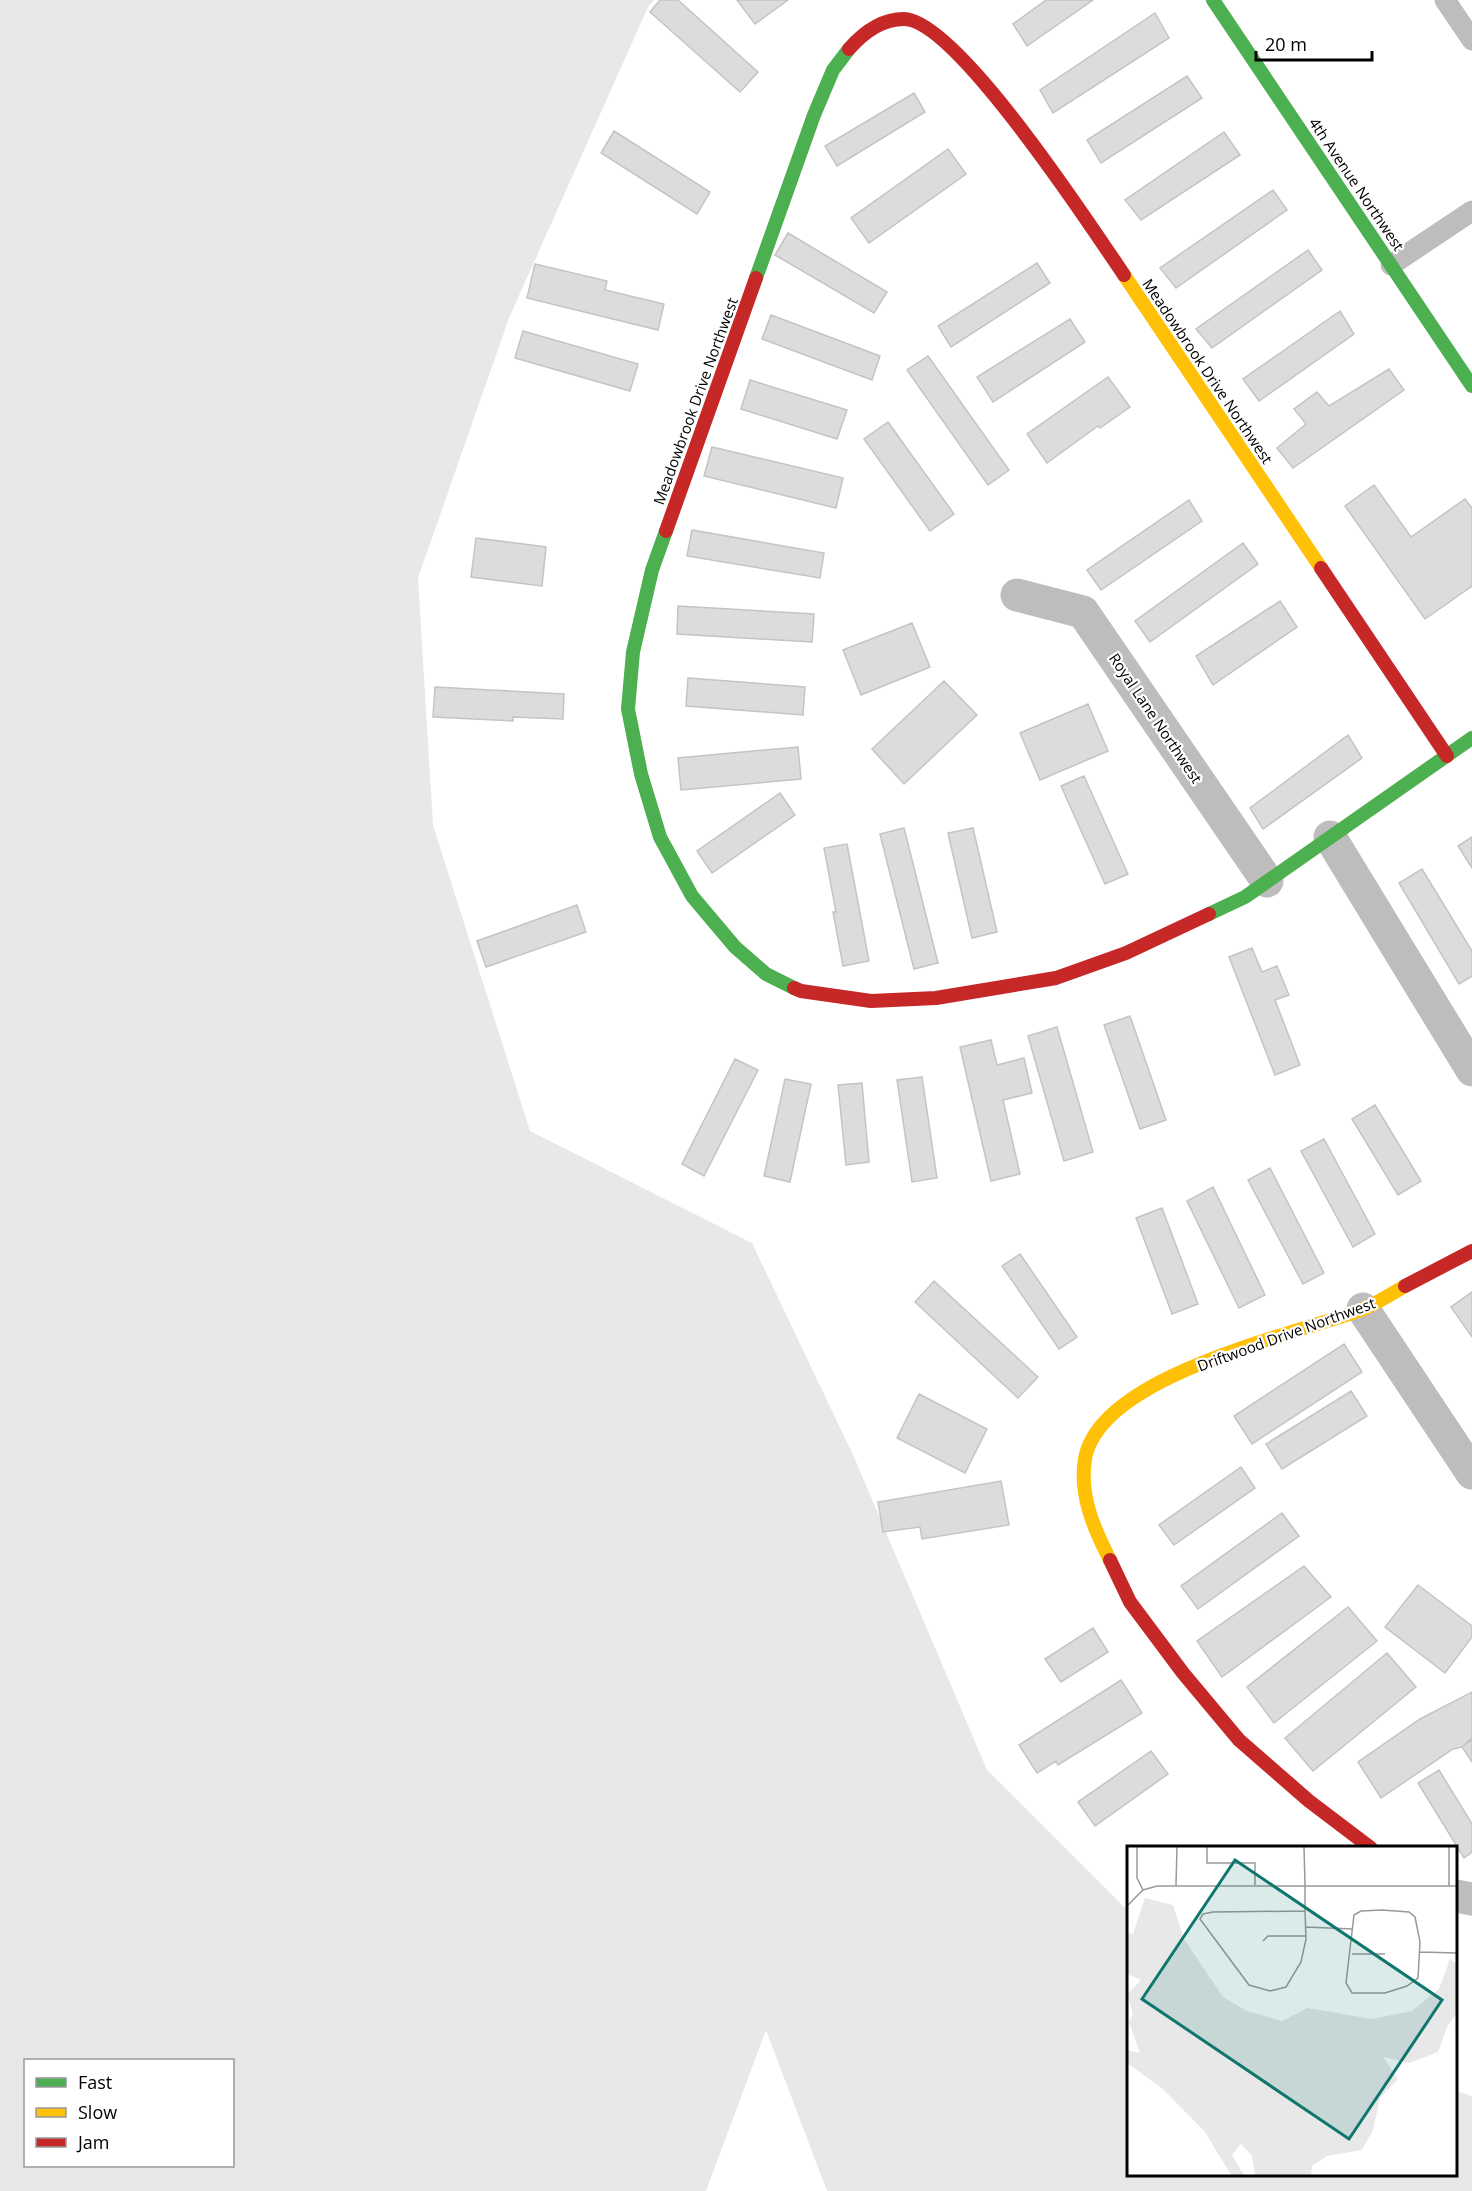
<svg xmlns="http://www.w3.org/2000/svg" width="1472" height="2191" font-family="'Open Sans',sans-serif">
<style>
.green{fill:#e8e8e8;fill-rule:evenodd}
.building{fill:#dcdcdc;stroke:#c4c4c4;stroke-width:1.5}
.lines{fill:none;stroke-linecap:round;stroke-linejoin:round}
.lane{stroke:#bdbdbd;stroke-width:21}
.street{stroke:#bdbdbd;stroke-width:33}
.fast{stroke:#4caf50;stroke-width:14}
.slow{stroke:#ffc107;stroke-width:14}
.jam{stroke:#c62828;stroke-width:14}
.labels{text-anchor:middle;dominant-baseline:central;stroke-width:4.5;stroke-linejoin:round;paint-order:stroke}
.street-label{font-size:15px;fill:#000;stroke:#fff}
.inset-road{fill:none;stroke:#999;stroke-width:1.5}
.view{fill:#0f766e;fill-opacity:0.15;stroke:#0f766e;stroke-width:3}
.inset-edge{fill:none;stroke:#000;stroke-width:3}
</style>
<rect width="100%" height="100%" fill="#fff"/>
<path class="green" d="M0,0H654L648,7L509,318L418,578L433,825L530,1131L752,1243L854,1457L987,1770L1128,1911V2174H1456V2091L1472,2096V2191H827L766,2030L706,2191H0ZM26,2060H232V2166H26Z"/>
<path class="building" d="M660,0H678L758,72L740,92L650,12Z
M737,0H788L755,24Z
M1046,0H1093L1027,46L1013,24Z
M1155,13L1169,38L1053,113L1040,90Z
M1187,76L1202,98L1101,163L1087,140Z
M914,93L925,112L837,166L825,146Z
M614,131L710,192L697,214L601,153Z
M1224,132L1240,155L1141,220L1125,200Z
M948,149L966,174L869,243L851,218Z
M1273,190L1287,210L1176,288L1160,268Z
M788,233L887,292L874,313L775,255Z
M1308,250L1322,270L1212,348L1196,329Z
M1037,263L1050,283L951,347L938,326Z
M535,264L607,281L605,290L664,304L658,330L527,298Z
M1340,311L1354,334L1259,401L1243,379Z
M771,315L880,356L872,380L762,339Z
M1070,319L1085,342L993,402L977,377Z
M523,331L638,364L630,391L515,358Z
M928,356L1009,470L988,485L907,370Z
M1389,369L1404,390L1293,468L1277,448L1306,424L1294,409L1317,392L1329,406Z
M1108,377L1130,407L1100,428L1098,426L1047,463L1027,434Z
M750,380L847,410L837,439L741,409Z
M888,422L954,514L930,531L864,439Z
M712,447L843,478L836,508L704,476Z
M1374,485L1411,537L1465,499L1472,508V586L1425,619L1345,506Z
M1189,500L1202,521L1101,590L1087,570Z
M692,530L824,553L820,578L687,556Z
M476,538L546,547L542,586L471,577Z
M1243,543L1258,564L1150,642L1135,621Z
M1280,601L1297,627L1213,685L1196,656Z
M678,606L814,614L812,642L677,634Z
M912,623L930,667L861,695L843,650Z
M688,678L805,687L803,715L686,706Z
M944,681L977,715L904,784L872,749Z
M435,687L564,694L563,719L513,717V721L433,717Z
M1088,704L1108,751L1040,780L1020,733Z
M1348,735L1362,758L1263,829L1250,808Z
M798,747L801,779L681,790L678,758Z
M1084,776L1128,874L1105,884L1061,786Z
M780,793L795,815L712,873L697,851Z
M904,828L938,963L914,969L880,834Z
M973,828L997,932L972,938L948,833Z
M1472,837V868L1458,846Z
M847,844L869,961L843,966L833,912H836L824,848Z
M1422,869L1472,951V976L1459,984L1399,883Z
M577,905L586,932L486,967L477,941Z
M1252,948L1262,972L1277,966L1289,995L1275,1000L1300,1065L1275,1075L1229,957Z
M1130,1016L1166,1120L1140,1129L1104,1025Z
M1057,1027L1093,1152L1064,1161L1028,1036Z
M991,1040L997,1065L1024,1058L1032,1093L1003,1100L1020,1174L991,1181L960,1047Z
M735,1059L758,1070L704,1176L682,1164Z
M922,1077L937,1178L912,1182L897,1080Z
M785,1079L811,1084L790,1182L764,1176Z
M862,1083L869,1162L846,1165L838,1085Z
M1375,1105L1421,1181L1398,1195L1352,1119Z
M1324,1139L1375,1234L1353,1247L1301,1151Z
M1270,1168L1324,1273L1303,1284L1248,1180Z
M1213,1187L1265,1295L1239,1308L1187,1201Z
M1162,1208L1198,1304L1172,1314L1136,1218Z
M1020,1254L1077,1337L1059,1349L1002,1266Z
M934,1281L1038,1377L1018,1398L915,1302Z
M1472,1292V1337L1451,1307Z
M1344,1344L1362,1372L1252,1444L1234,1416Z
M1351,1391L1367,1416L1282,1469L1266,1444Z
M919,1394L987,1429L965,1473L897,1438Z
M1241,1467L1255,1488L1174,1545L1159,1525Z
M1001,1481L1009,1525L922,1539L920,1527L883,1532L878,1502Z
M1282,1513L1299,1536L1198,1609L1181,1586Z
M1304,1566L1331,1597L1222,1677L1197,1641Z
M1418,1585L1472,1626V1637L1445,1673L1385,1627Z
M1348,1607L1377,1641L1274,1723L1247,1687Z
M1093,1628L1108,1652L1061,1682L1045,1659Z
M1387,1653L1416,1687L1313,1771L1285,1738Z
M1121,1680L1142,1713L1058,1765L1056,1761L1037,1773L1019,1745Z
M1472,1692V1738L1462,1747L1453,1749L1381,1798L1358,1762L1420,1719Z
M1472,1740V1762L1462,1747Z
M1151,1751L1168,1774L1095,1826L1078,1802Z
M1439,1770L1472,1824V1852L1464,1858L1418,1783Z"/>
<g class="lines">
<path class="lane" d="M1445,0L1472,40
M1391,265L1472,211"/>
<path class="street" d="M1017,595L1083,612L1267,881
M1330,837L1472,1070
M1363,1309L1472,1473
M1456,1896L1472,1899"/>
<path class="fast" d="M1213,0L1472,386
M756,278L814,115L833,70L849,49
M666,531L652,570L633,652L628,709L641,774L660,837L692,896L735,947L766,974L794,988
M1209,914L1245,897L1472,738"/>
<path class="slow" d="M1124,275L1321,568
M1110,1560C1094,1529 1079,1495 1085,1459C1099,1376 1292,1335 1361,1310C1376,1304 1391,1294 1405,1286"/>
<path class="jam" d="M849,49C863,33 881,19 904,19C957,20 1092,228 1124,275
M666,531L756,278
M1321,568L1447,756
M794,988L801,991L871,1001L936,998L1056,978L1126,953L1209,914
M1405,1286L1472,1251
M1110,1560L1130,1602L1183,1673L1239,1740L1309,1801L1371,1848"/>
</g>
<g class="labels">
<g class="street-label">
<text transform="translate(1357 184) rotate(56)">4th Avenue Northwest</text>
<text transform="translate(1208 371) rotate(56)">Meadowbrook Drive Northwest</text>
<text transform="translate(695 401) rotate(-70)">Meadowbrook Drive Northwest</text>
<text transform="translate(1156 718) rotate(56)">Royal Lane Northwest</text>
<text transform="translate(1286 1334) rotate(-20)">Driftwood Drive Northwest</text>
</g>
</g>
<g transform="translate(1127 1846)">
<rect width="330" height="330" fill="#fff"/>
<path d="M18,52L46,59L57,93L96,151L120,165L155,175L180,162L245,173L285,165L312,143L323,113L330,118V167L320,181L311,206L282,217L256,211L271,233L253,252L246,284L235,304L200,310L185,320L184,329H128L125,310L114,298L105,309L117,329H104L78,286L36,243L0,217V204L13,207L2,176L6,168L0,148L14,134L0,128V87L6,88Z" fill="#e8e8e8"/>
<path class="inset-road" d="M10,1V32L16,44M80,1V17H128V39M177,1L178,39V65L179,93L174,116L159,141L143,145L122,139L73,73L76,68L86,66L178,65M49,39L50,1M322,40V1M0,60L16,44L30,40H330M255,64L282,66L288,71L293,96L291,132L280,140L258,147H225L219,137L227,69L234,65ZM178,81L226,83M136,95L141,90H179M293,106L330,107M225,108H258"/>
<path class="view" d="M108,14L315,154L222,293L15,153Z"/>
<rect width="330" height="330" class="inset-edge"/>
</g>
<rect x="24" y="2059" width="210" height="108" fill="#ffffff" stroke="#999999" stroke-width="1.5"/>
<rect x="36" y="2078" width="30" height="9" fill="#4caf50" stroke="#999999" stroke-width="1.5"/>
<text x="78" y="2089" font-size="18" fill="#000000">Fast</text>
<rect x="36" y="2108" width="30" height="9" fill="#ffc107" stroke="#999999" stroke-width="1.5"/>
<text x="78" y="2119" font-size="18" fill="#000000">Slow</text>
<rect x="36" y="2138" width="30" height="9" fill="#c62828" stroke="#999999" stroke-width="1.5"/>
<text x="78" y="2149" font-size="18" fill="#000000">Jam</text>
<path d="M1256 51v9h116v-9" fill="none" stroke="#000000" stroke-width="3"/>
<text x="1265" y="51" font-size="18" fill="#000000" stroke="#ffffff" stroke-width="4.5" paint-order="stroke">20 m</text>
</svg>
